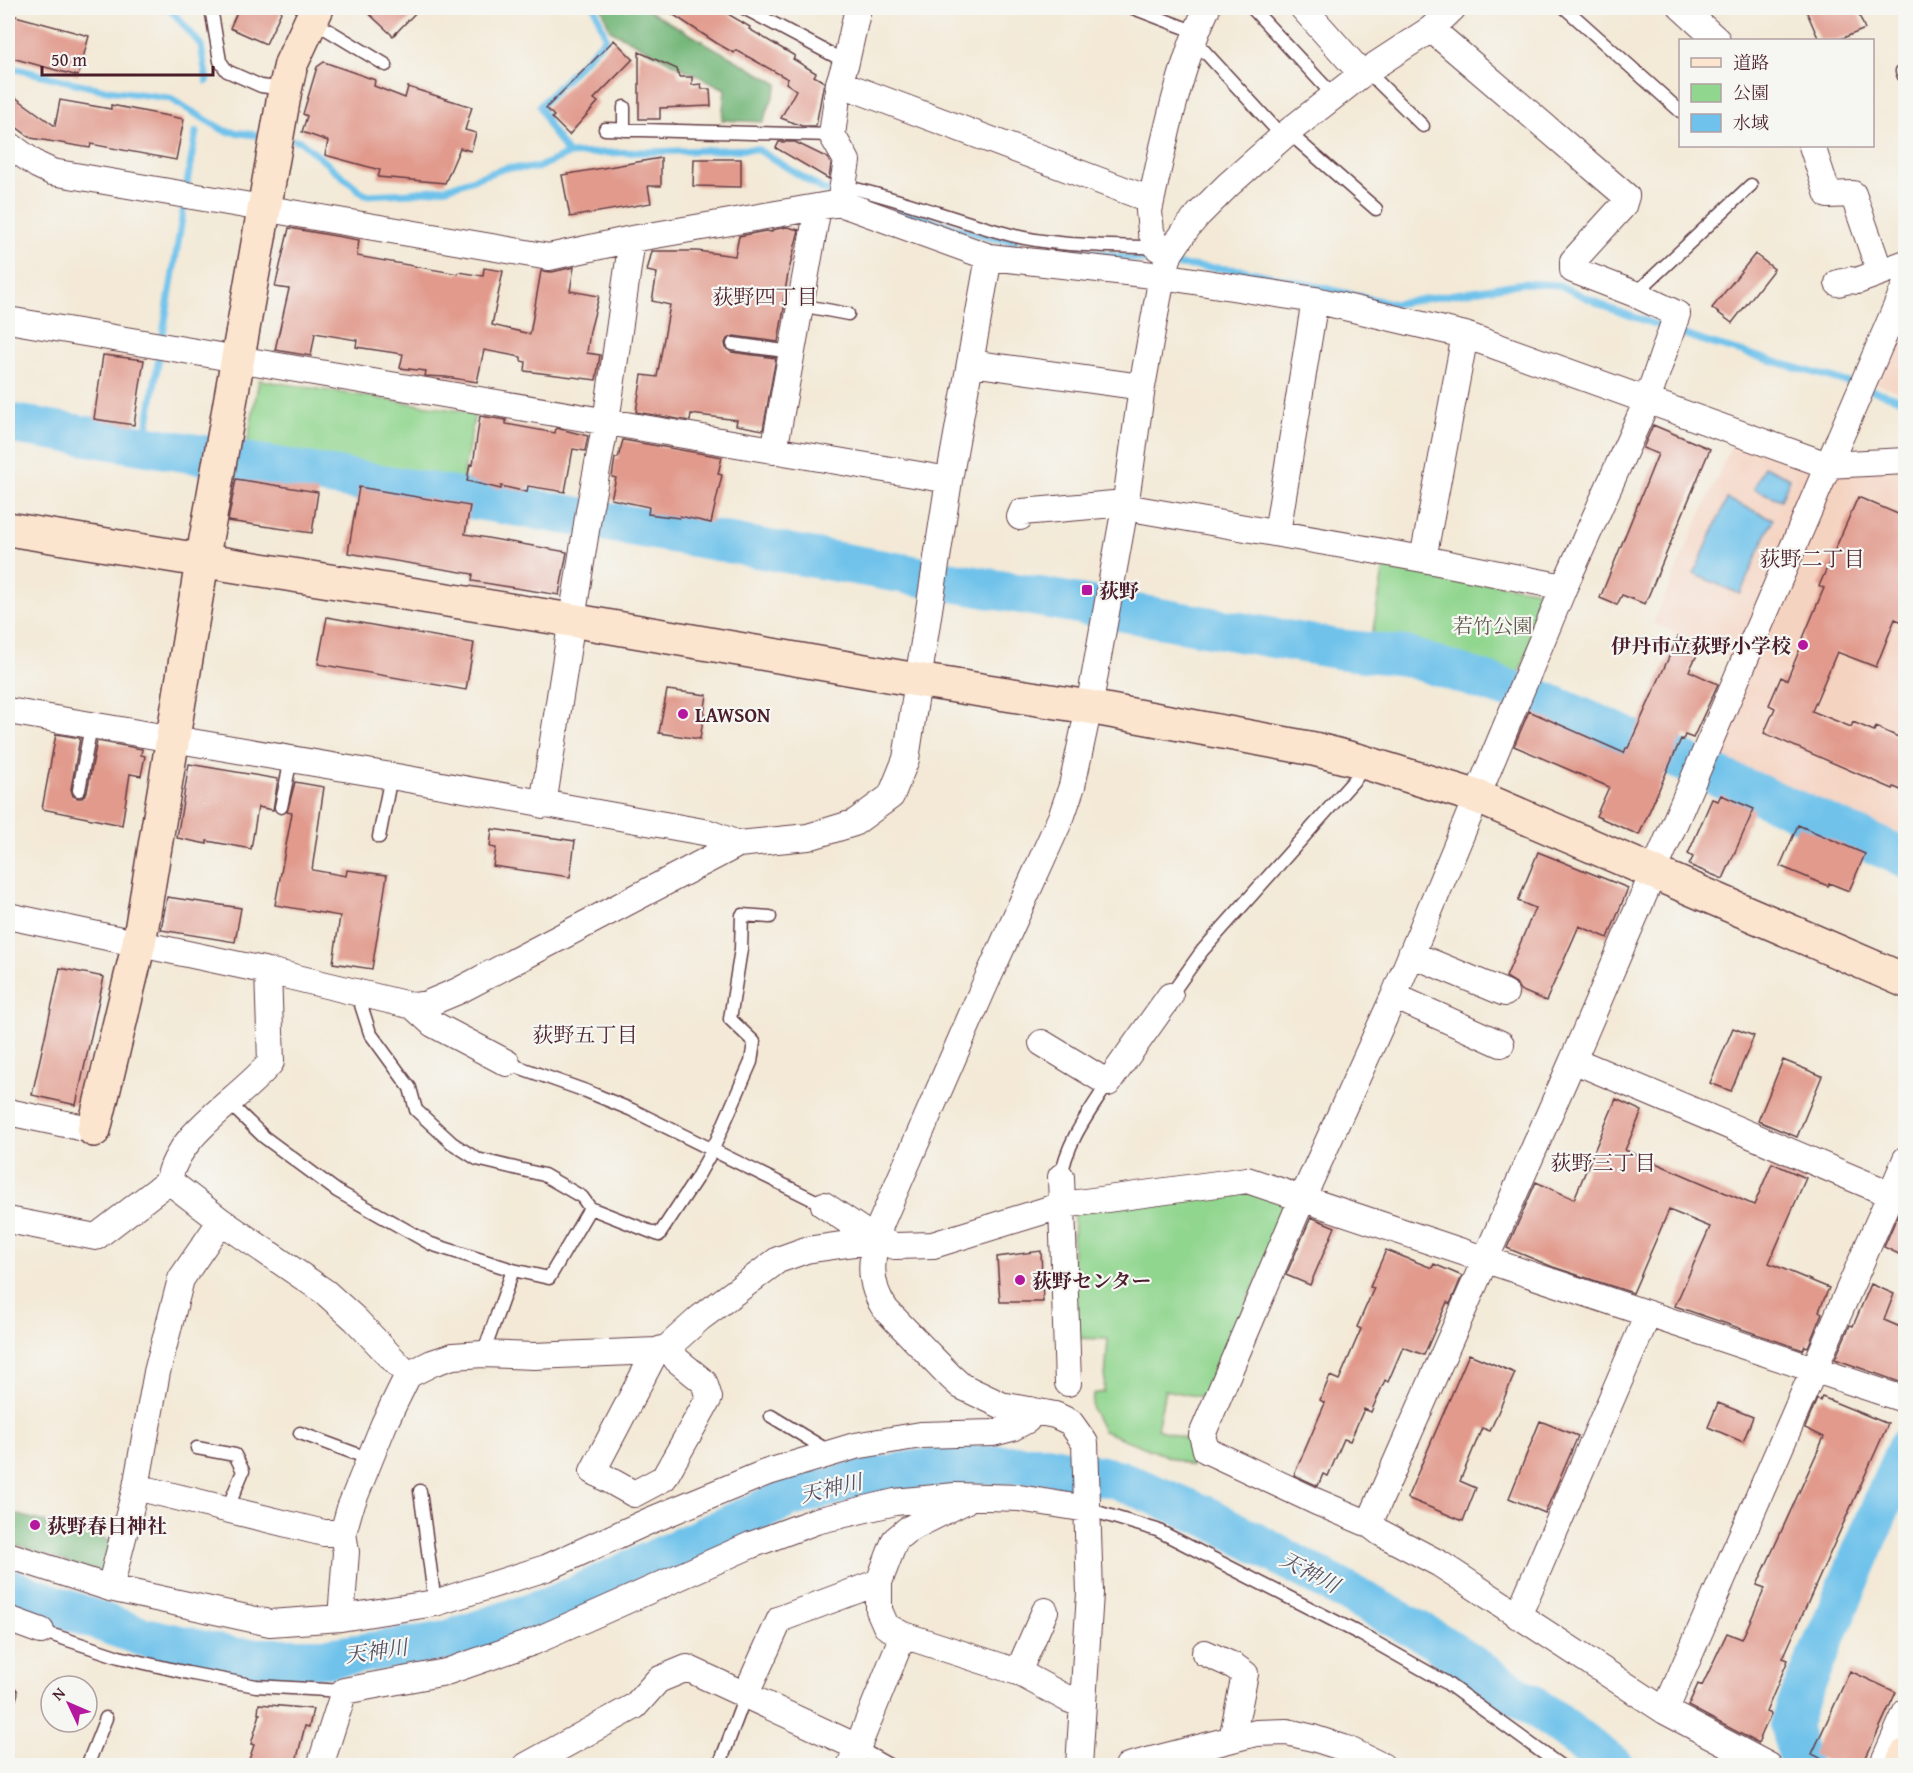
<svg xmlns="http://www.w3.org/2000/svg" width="1913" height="1773" font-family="'Gentium Book Plus','Noto Serif JP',serif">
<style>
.built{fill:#f5d3c1}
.green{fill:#91d68f;stroke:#6e7a5d;stroke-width:1.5}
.forest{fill:#74b77a;stroke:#5f6b52;stroke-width:1.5}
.water{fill:#6fc2eb;stroke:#5c708b;stroke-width:1.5}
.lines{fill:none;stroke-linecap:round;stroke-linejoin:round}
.stream{stroke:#6fc2eb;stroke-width:7}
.river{stroke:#6fc2eb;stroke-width:40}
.building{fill:#e19a8c}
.lane-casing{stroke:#633d45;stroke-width:15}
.street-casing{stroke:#633d45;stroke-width:28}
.secondary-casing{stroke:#633d45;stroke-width:36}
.lane{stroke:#fff;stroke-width:12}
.street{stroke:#fff;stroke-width:26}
.secondary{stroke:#fce5cf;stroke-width:33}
.poi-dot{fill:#b5179e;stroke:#f6f6f2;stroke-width:2}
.labels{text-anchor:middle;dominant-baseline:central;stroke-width:4.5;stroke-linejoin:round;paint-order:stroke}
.poi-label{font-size:20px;font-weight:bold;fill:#4a1f2b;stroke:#f6f6f2;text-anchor:start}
.park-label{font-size:20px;fill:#5f5649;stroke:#f6f6f2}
.neighbourhood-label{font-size:21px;fill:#4a1f2b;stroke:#f6f6f2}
.water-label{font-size:21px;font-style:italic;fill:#555065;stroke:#f6f6f2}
</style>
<rect width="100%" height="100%" fill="#f6f6f2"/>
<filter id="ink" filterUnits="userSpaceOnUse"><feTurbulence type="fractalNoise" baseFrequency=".0167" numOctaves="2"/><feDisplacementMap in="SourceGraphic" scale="12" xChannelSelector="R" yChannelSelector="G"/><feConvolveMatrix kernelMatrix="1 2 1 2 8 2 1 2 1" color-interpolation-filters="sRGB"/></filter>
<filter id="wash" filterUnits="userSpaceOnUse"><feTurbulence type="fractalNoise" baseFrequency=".008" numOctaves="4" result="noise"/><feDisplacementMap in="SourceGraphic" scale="24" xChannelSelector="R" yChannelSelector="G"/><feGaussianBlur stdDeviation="1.35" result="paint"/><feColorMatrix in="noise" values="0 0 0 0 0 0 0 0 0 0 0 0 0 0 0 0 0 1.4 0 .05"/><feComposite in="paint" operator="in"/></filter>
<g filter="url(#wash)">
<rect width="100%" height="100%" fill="#f3e9d6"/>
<path class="built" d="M1905,311V394L1874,383Z
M1734,439L1905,469V847L1710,762L1748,666L1653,623Z"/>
<path class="green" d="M259,380L475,413L462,481L247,444Z
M1384,566L1546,592L1549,601L1519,673L1372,636Z
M1244,1187L1282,1200L1288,1209L1206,1398L1165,1390L1157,1429L1190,1440L1198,1457L1192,1466L1103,1431L1092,1409L1093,1394L1104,1392L1108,1339L1070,1338L1074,1213Z"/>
<path class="forest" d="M602,8H644L778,84L763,122L722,120L725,89L676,65L610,30Z
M8,1512L116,1542L110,1566L99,1573L8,1542Z"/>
<path class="water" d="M1764,466L1790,478L1781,500L1754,489Z
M1727,499L1773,519L1740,594L1694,574Z"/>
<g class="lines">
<path class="stream" d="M169,8L201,45L207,81
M595,8L606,38L540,106L550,128L568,154L757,149L822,189L836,193
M8,67L100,89L169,98L225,131L256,135
M295,140L300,141L365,195L411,193L447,188L506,168H537L568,154
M186,189L196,132
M896,210L991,238L1015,241
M1071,249L1155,262
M1178,265L1242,270L1394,304L1523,283L1559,285L1611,309L1706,342L1857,385
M162,340L185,200
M1868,389L1906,401
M144,447L160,351"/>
<path class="river" d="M8,423L568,515L1337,649L1405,656L1537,698L1906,858
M8,1588L140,1636L236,1658H327L442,1642L555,1605L788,1498L850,1482L915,1470L972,1465H1047L1117,1479L1210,1518L1430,1637L1544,1713L1614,1766
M1801,1766L1790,1727L1797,1705L1906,1448"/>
</g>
<g id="blocks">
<path class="building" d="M239,8H283L266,44L230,28Z
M363,8H420L393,36Z
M663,8H718L750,27L749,29L795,56L793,59L816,73L814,76L824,82L816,126H802L781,118L796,90L786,83L788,79L736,50L734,53L718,44Z
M1805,8H1856L1865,29L1838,40H1819Z
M8,14L89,36L78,76L8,57Z
M614,40L633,59L594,99L598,102L569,135L552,118L554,116L546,108Z
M639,52L677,69L679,77H692V85L701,84L702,89H710L711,106L660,108V119H639Z
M324,62L375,80L374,86L405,98L408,87L472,107L465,130L476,133L471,151L460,148L445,183L378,177L380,170L325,155L328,141L302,132L307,116L303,114L317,67Z
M8,92L55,126L60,100L111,109V105L184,119L176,160L91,144L90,148L31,138L8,121Z
M779,142H795L828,158L831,164L829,179L776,148Z
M661,158V186H648L651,203L570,217L562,175Z
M694,159H741V187L693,186Z
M787,227L799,230L788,274L783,303H785L778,342L734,336L727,339L725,343L726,348L731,352L776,358L763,430L736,425L737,420L691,414L690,421L636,412L642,375L657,377L670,305L652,301L657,273L647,271L652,251H697L735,256L739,236L766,231L772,232V230Z
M289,228L359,240L357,256L458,274L459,272L483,276L484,268L503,271L492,325L530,334L541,271L552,272L574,267L570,291L599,296L590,331L587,353L600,355L596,380L525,371L526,362L521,361V357L484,350L477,382L446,377L425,376L426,371L400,368L403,354L356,347L357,340L315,333L311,356L275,350L289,289L275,287Z
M1755,254L1774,269L1732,323L1712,308Z
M103,355L144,360L134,425L94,419Z
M480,416L506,420V424L555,433L556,428L588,436L585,451L573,449L565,492L528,486L527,492L501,486V489L467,481L470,464L473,465Z
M1653,425L1710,449L1645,604L1622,595L1617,605L1600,598L1658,454L1643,448Z
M623,440L722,457L718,474L722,475L711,523L680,516L679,518L648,514L649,507L611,499L616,478L612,477L615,458H618Z
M236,479L318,492L312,533L228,521Z
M359,487L470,506L465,534L567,552L559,595L472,581L473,574L348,553Z
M1858,497L1905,517V623L1895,619L1876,667L1837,652L1812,711L1851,727L1853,722L1874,731L1876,727L1905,740V792L1894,787L1893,789L1764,733L1775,708L1769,705L1781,677L1787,680L1804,639L1803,638L1824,588L1819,586Z
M327,617L474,643L466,690L318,664Z
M1678,637L1701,647L1689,671L1718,684L1693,738L1685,735L1683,740L1681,739L1639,835L1596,816L1609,787L1514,746L1529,711L1624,753L1626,748H1628Z
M667,690L707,695L700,739L659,733Z
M56,734L80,738L71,789L73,796L78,798H82L87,792L97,741L142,749L141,755L145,756L141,776L130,774L122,825L42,809Z
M189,764L278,779L273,810L258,807L251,849L207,841V844L177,838Z
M295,782L324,787L312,870L346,876L347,870L387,875L372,969L333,963L340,916L275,905L292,813L287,812Z
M1721,795L1754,809L1723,879L1689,865L1693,857L1688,854L1712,799L1718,801Z
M1798,825L1865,854L1849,891L1829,883L1828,886L1780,866Z
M492,829L575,841L570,877L493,866L496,848L490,847Z
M1538,852L1628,888L1608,938L1579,926L1546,1001L1520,990L1516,983L1506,977L1535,908L1518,901Z
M167,897L241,908L235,942L161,930Z
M60,968L104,977L76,1105L32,1095Z
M1733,1028L1754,1036L1731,1091L1710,1083Z
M1783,1060L1822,1076L1797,1137L1758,1121Z
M1616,1099L1642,1111L1625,1150L1754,1205L1772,1163L1806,1178L1769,1263L1829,1288L1819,1311L1822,1313L1808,1347L1805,1346L1803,1350L1675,1306L1710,1227L1669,1210L1633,1293L1553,1267L1507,1248L1536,1182L1574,1199Z
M1905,1198V1257L1884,1247Z
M1311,1217L1335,1227L1310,1285L1286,1275Z
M1386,1250L1432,1268L1434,1264L1462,1276L1450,1304L1447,1302L1424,1355L1403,1347L1388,1382L1385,1380L1371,1412L1364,1409L1350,1441L1344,1439L1328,1476L1323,1474L1318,1486L1294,1475L1325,1403L1320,1400L1330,1376L1339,1380L1361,1329L1357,1327L1374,1288L1370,1287Z
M1041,1251L1043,1302H1000L997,1257Z
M1871,1284L1894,1294L1884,1320L1905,1329V1384L1835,1359L1850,1325L1853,1326Z
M1469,1354L1515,1373L1490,1431L1482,1428L1460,1481L1476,1488L1463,1521L1407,1498Z
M1822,1397L1888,1424L1783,1658L1788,1660L1766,1712L1771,1714L1758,1743L1688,1706L1698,1684L1702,1686L1727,1633L1742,1639L1765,1588L1757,1585L1824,1437L1805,1428L1817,1399L1820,1401Z
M1718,1403L1753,1417L1743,1442L1708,1427Z
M1540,1421L1578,1436L1545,1513L1509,1498Z
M1850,1671L1896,1692L1862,1766H1836L1812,1754Z
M259,1704L313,1709L309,1727L305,1726L295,1766H247L254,1745L251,1744L260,1714H258Z"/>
</g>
</g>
<g filter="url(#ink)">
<use href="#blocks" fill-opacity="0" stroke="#633d45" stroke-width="1.5"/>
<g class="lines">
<defs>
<path id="lane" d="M211,8L220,61L227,71L261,86L284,89
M744,8L846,62
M1133,8L1196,32
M1252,8L1333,95
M1565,8L1680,111
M313,21L386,65
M1195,41L1283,137
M1367,71L1423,126
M1902,71L1906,82
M605,129L832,135
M624,130V107
M1288,132L1376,209
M843,186C900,198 954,220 1011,235C1058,247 1110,245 1158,248
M1635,294L1751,185
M800,305L848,314
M733,344L792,352
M79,790L91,726
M281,807L291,759
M379,837L391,776
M363,993L361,1005L370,1033L410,1088L416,1110L452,1143L477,1159L544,1175L582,1197L590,1208L659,1235L696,1179L713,1149L751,1062L754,1042L730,1019L741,949L742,915L770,917
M1170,996L1202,951L1357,777L1360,764
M507,1063L586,1091L632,1110L824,1205
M228,1102L264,1137L337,1191L431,1244L513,1270L483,1354
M1061,1177C1067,1141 1089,1113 1108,1083
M513,1270L549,1278L590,1208
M771,1416L830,1452
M300,1433L370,1459
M197,1448L235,1455L243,1471L227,1510
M420,1491L435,1603
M1087,1509L1157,1530L1362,1635L1445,1682L1561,1766
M41,1631L119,1657L188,1673L256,1686L344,1691
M8,1702L11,1693
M857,1747L891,1766
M87,1766L106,1718
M719,1766L746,1694"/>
<path id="street" d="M1303,8L1362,74
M1682,8L1717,40
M1431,29L1626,196L1623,206L1573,261V270L1635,294L1677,314L1647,401L1564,587L1394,996L1302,1199L1202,1435L1206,1450L1317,1502L1369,1524L1381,1533L1440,1564L1665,1711L1769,1766
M839,83L1151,200
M8,144L37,165L52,172L549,257L632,239L840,203L989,257L1162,276L1315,300L1465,335
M1812,146L1828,195L1853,194L1880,272
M840,203L847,161L832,135L839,83L846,62L858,8
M1170,253L1158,248L1151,232L1149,211C1163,146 1179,67 1207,8
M1838,283L1850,280L1857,281L1906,263
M8,320L949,480
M971,363L1142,387
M774,451L818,207
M1125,507L1423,559
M1020,517L1022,512L1125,503
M1277,533L1315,300
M1564,587L1423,559L1465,335L1827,465L1906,461
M8,711L391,776L709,833L738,844
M543,805L589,511L606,422L632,239
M8,916L268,971L413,1006L427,1004L458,991L738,844L808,837L854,823L891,796L906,759L949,480L989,257
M1411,954L1505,993
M268,971L271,1062C242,1098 176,1133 169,1181L221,1221L325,1292L355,1319L408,1375
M1394,996L1501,1044
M413,1006L433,1024L507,1063
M1042,1043L1108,1083L1170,996
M8,1112L94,1130
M1061,1177L1068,1383
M1890,1194L1573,1060L1906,284
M824,1205L876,1240L895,1246L933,1245L1063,1205L1247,1180L1906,1400
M8,1220L96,1237L169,1181
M656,1351L593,1471L634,1494L664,1478L709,1398L704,1382L677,1360L668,1347
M136,1487L324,1533H343
M965,1501L907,1530L895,1540L879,1582V1610L886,1626L903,1635L1018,1672L1068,1699L1083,1705
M1369,1524L1573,1060
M8,1555L110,1588L270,1623L341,1618L435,1603L546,1568L649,1521L765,1473L855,1446L921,1435L993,1433L1012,1428L1027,1420L1030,1410
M110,1588L136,1487L157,1372L181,1279L221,1221
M1518,1616L1648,1314
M341,1618L346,1552L343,1533L350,1508L384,1424L408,1375L432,1363L453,1356L483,1354L534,1356L656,1351L668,1347L700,1318L778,1260L806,1250L876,1240
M8,1619L41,1631
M1205,1653L1234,1666L1245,1674L1232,1739
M1018,1672L1045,1611
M746,1694L780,1619L879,1582
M1665,1711L1906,1159
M320,1766L344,1691L446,1672L533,1642L751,1545L816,1521L895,1502L955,1496L1019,1498L1087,1509
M526,1766L635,1706L658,1680L687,1668L857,1747
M850,1766L903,1635
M1079,1766L1090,1593L1085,1443L1070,1422L1055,1415L1001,1405L961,1386L951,1377L886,1310C866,1282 871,1254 881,1223L982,991L1062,815L1072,786L1089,707L1125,507L1142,387L1162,276L1170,253L1187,228L1199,214L1228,185L1288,132L1362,74L1431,29L1453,8
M1128,1766L1256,1733L1287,1732L1313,1738L1347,1749L1382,1766
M1882,1766L1906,1712"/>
<path id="secondary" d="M8,529L571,620L917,680L1089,707L1314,749L1360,761L1478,797L1906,981
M94,1130L139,943L202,562L285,90L291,64L317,8
M1901,1766L1906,1755"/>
</defs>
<use href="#lane" class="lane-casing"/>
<use href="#street" class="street-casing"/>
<use href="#secondary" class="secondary-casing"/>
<use href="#lane" class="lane"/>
<use href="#street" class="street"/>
<use href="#secondary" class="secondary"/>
</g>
</g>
<g class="poi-dot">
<rect x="1081" y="584" width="12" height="12" rx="3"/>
<circle cx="1803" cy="645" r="6"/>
<circle cx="683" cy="714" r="6"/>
<circle cx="1020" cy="1280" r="6"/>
<circle cx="35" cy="1525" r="6"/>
</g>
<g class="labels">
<g class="poi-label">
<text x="1099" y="590">荻野</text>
<text x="1791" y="645" text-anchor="end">伊丹市立荻野小学校</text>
<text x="695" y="714">LAWSON</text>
<text x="1032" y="1280">荻野センター</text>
<text x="47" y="1525">荻野春日神社</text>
</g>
<g class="park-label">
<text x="1493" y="625">若竹公園</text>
</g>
<g class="neighbourhood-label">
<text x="765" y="296">荻野四丁目</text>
<text x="1812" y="558">荻野二丁目</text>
<text x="585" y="1034">荻野五丁目</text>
<text x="1603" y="1162">荻野三丁目</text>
</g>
<g class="water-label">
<text transform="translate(831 1488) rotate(-13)">天神川</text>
<text transform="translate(1310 1572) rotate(28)">天神川</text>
<text transform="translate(376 1651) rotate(-8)">天神川</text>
</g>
</g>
<rect width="1913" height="1773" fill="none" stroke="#f6f6f2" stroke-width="30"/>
<rect x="1679" y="39" width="195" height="108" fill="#f6f6f2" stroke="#b1a0a2" stroke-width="1.5"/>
<rect x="1691" y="58" width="30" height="9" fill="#fce5cf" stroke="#b1a0a2" stroke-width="1.5"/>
<text x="1733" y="69" font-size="18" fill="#4a1f2b">道路</text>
<rect x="1691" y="84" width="30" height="18" fill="#91d68f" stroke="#b1a0a2" stroke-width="1.5"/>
<text x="1733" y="99" font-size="18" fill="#4a1f2b">公園</text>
<rect x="1691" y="114" width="30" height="18" fill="#6fc2eb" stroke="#b1a0a2" stroke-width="1.5"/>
<text x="1733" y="129" font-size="18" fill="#4a1f2b">水域</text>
<g transform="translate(69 1704) rotate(314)"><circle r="28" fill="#f6f6f2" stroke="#b1a0a2" stroke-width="1.5"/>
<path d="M0-4.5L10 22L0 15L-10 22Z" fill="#b5179e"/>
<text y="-9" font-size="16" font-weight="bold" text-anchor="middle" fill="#4a1f2b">N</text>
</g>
<path d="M42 66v9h171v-9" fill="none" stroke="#4a1f2b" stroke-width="3"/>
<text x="51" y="66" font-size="18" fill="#4a1f2b" stroke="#f6f6f2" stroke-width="4.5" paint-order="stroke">50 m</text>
</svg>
